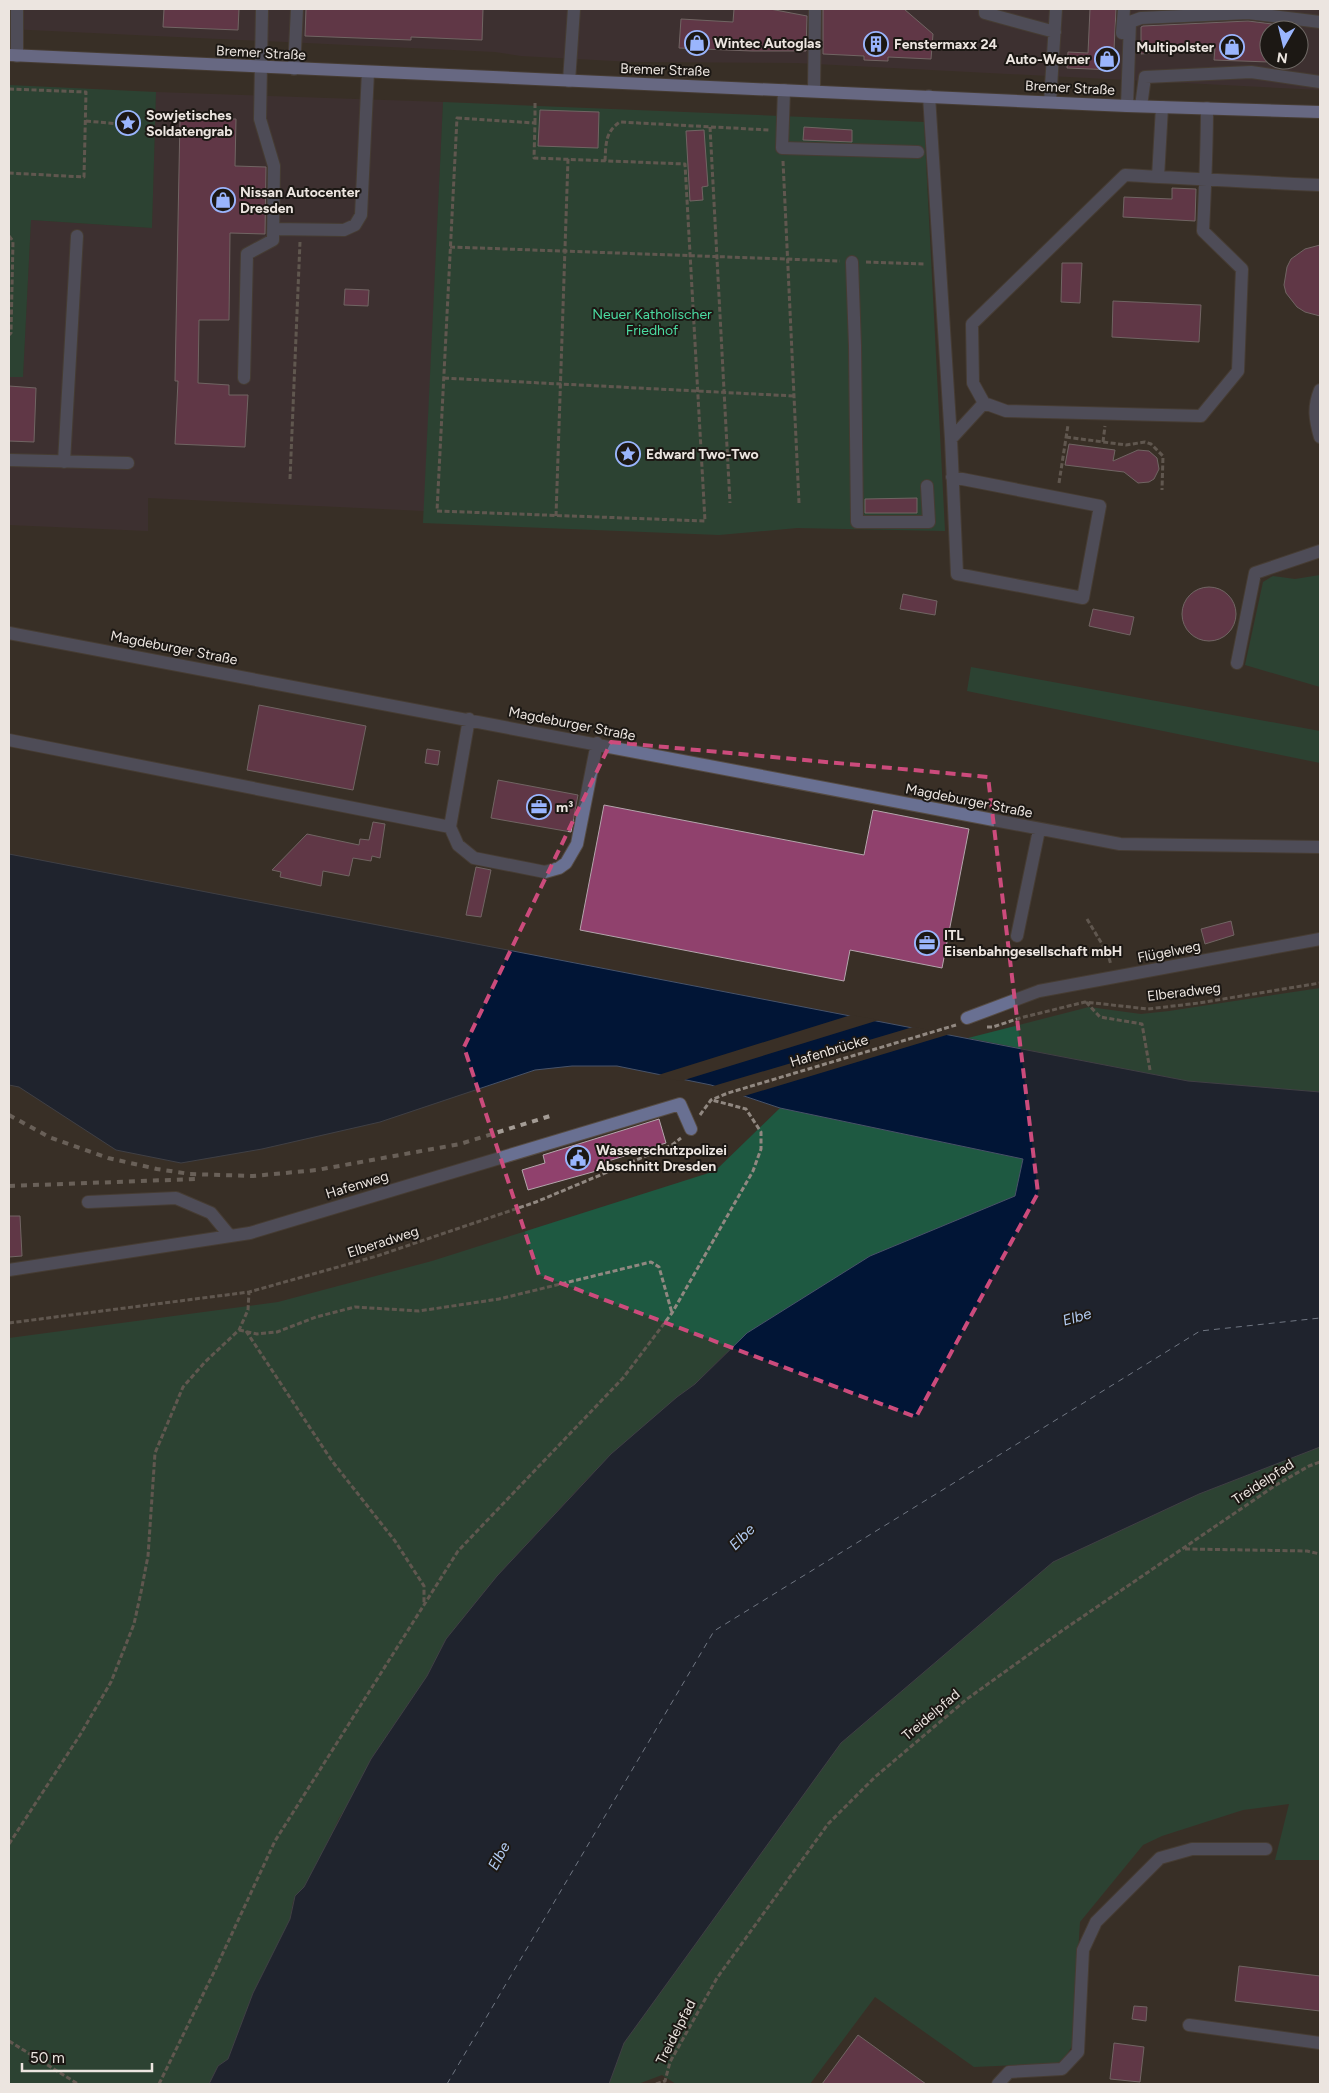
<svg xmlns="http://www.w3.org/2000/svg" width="1329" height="2093" font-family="Figtree,sans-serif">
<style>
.commercial{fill:#44323c;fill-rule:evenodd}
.green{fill:#1e5941}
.water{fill:#011536;stroke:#485369}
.pier{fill:#392f26}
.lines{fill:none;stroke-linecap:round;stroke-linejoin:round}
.ferry{stroke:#b2cbf1;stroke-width:1;stroke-dasharray:6 5;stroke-linecap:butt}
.building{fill:#90416d;stroke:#b4a5ac}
.minor-casing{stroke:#564c44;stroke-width:14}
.major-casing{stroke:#564c44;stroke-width:14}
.path{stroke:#918881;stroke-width:3;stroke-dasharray:5 2.5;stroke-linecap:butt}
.minor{stroke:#697092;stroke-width:12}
.major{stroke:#a0adf2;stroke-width:12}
.rail{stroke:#a49c95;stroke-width:4;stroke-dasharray:6 6;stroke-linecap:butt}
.marked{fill:none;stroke:#cc4b7c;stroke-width:4;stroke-dasharray:10 6;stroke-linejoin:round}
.labels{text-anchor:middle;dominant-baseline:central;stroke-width:4;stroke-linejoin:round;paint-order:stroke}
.poi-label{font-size:14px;font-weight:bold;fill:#ece5e0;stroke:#1c1814;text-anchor:start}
.street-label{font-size:14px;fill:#ece5e0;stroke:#1c1814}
.park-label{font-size:14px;fill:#4bdca2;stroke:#1c1814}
.water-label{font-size:15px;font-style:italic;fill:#b2cbf1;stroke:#1c1814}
</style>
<rect width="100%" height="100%" fill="#392f26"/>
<path class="commercial" d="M9,9H1320V90L797,63L633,62L521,56L495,52L9,29ZM1269,30H1299V60H1269Z
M156,92L443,102L424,511L148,498V531L9,525V377H23L31,220L152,228Z"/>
<path class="green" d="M9,85L156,92L152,228L31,220L23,377H9Z
M443,102L924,122L945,531L797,528L719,535L423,523Z
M1320,575V687L1245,665L1263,582L1273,576L1295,579Z
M971,667L1320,731V763L967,691Z
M1320,988V1092L1188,1081L968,1038L1089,1007L1141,1014L1169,1011Z
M780,1108L1023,1159L1015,1196L870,1256L725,1354L695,1384L677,1397L587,1479L497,1576L446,1639L427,1676L371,1759L355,1793L339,1818L319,1861L304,1887L293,1901L290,1919L285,1932L253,1993L228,2060L218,2066L209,2084H9V1338L278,1302L432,1261L715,1171Z
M1320,1447V1860H1275L1289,1804L1243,1810L1162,1836L1143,1845L1080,1922L1072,2046L1066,2056L1058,2063L974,2067L875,1997L810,2084H676L662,2075L638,2084H609L624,2043L841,1743L1053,1562L1199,1494Z"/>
<path class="water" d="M9,854L1188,1081L1320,1092V1447L1199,1494L1053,1562L841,1743L624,2043L609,2084H209L218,2066L228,2059L253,1993L290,1919L295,1896L304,1887L371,1759L427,1676L446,1639L497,1576L611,1454L677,1397L695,1384L747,1333L870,1256L1015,1196L1023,1159L780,1108L711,1085L617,1066H572L535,1070L380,1122L262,1149L181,1163L116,1150L19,1087L9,1085Z"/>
<path class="pier" d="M851,1015L879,1020L681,1081L655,1076Z
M913,1027L950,1034L741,1097L710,1087Z"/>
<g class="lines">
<path class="ferry" d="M447,2084L714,1631L1200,1331L1320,1318"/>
</g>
<path class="building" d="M164,9H239L238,30L163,27Z
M306,9H483L482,40L411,37V40L305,36Z
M734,9H770L807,16L806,51H752L679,48L681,19L733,22Z
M823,9H904L933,34L931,59L888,57V61L864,60V56L823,54Z
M1090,9H1116L1113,70L1067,68L1068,52L1088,53Z
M1248,21L1288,26V30H1269V62L1214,60L1215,47L1141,54V27L1143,26Z
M540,110L599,112L598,148L538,146Z
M180,118L236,119L235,166L266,167L265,234L230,233L229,320H199L198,383L229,385V395H248L245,447L175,444L178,381H175Z
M804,127L852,130V142L803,140Z
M704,130L708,186L702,187L703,200L690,201L686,131Z
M1172,188L1196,189L1195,221L1123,217L1124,197L1172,199Z
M1320,245V316L1305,312L1297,307L1286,293L1284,285L1287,267L1291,259L1305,249Z
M1062,263H1082L1080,303L1061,302Z
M345,289L369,290L368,306L344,305Z
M1113,301L1201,305L1199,342L1112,337Z
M9,386L36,388L34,442L9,441Z
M1069,444L1115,450L1113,461L1138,450L1149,451L1157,458L1159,469L1154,479L1149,482L1138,483L1124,472L1065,465Z
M917,498V513H865V499Z
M1182 614a27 27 0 1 1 54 0a27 27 0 1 1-54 0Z
M903,594L937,601L935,615L900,609Z
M1093,609L1134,617L1130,635L1089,626Z
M259,705L366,726L353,790L247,770Z
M427,749L440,751L438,765L425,763Z
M498,780L578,795L571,832L491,818Z
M604,805L864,855L873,810L969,829L942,968L850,950L844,981L580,930Z
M373,822L385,824L380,858L372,856L371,861L353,858L349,876L323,871L321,886L280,877L281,872L272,870L307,834L359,845L360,839L369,840Z
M476,867L491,870L481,917L466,915Z
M1231,921L1234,935L1205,944L1201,929Z
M659,1119L666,1143L605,1162L607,1168L528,1190L522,1170L545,1163L543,1155Z
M9,1216H20L22,1256L9,1257Z
M1239,1966L1320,1976V2011L1235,2001Z
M1134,2006L1147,2007L1146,2021L1132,2019Z
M858,2035L926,2084H822Z
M1114,2043L1144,2047L1140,2082L1110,2079Z"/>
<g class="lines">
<defs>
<path id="minor" d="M985,9V13L1055,32
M1122,33L1124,9
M17,56V9
M294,69L297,9
M569,81L574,9
M784,90L782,148L918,152
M814,91L815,9
M929,96L951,439
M1050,102L1056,9
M1127,106L1130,22L1141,18L1248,13L1320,22
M1141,106L1145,77L1251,72L1320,82
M1207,108C1207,149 1205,190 1203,231L1242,269L1238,371L1201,416L1006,411L984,403L973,383L972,324L1125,175C1190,179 1255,182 1320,185
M1158,177L1162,107
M273,229L344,230L355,225L361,215L368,72
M852,262L855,346L857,522H929L927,486
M244,378L247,254L273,240L274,166L260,119L262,9
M1320,390C1313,407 1315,420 1320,437
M9,460L128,463
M64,462L77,236
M952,477L1100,506L1083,598L957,574L951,439L984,403
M9,633L1120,844L1320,847
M1237,663L1255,573L1320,551
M469,719L450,827L458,845L474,858L545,872L559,868L566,863L577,844L597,743
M9,740L450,827
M1017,936L1039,830
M967,1018L1039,991L1320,939
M88,1202L176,1198L211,1213L230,1236
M9,1270L250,1233L680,1104L691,1129
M1189,2025L1320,2043
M998,2084L1009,2072L1062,2069L1078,2052L1083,1950L1096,1922L1160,1858L1192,1849H1266"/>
<path id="major" d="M9,55L1127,106L1320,112"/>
</defs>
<use href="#minor" class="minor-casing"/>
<use href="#major" class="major-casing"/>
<path class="path" d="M9,89L86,92L84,177L9,173
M457,118L535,123L534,158L685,164L705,521L437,511Z
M86,121L120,124
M535,123V101
M710,127L730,503
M605,161C606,144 605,132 620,122L769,130
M783,161L799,503
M9,236L13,241L11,333L9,335
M450,247L840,261
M866,262L925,264
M444,378L794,396
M1066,437L1126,445L1145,442L1151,444L1163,456L1162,490
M1103,442L1105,426
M290,479L300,242
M1059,483L1068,425
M556,516L568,159
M1087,919L1108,954L1111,965
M1086,1002L1100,1017L1142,1024L1150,1070
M987,1027H993L1020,1018L1085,1002L1148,1009L1199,1003L1320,983
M700,1115L711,1100L728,1093L956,1025
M9,1323L249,1292L377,1256L536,1202L672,1145L681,1138
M239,1330L257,1334L277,1332L316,1317L355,1307L419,1311L499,1299L651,1262L659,1267L672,1313
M246,1331L332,1461L395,1541L424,1586V1603
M1185,1549L1307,1551L1320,1554
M9,1844L80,1735L111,1682L134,1624L141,1592L148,1556L155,1453L183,1387L205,1362L239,1330L248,1310L249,1292
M9,2041L78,2084
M159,2084L215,1970L275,1841L458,1551L623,1378L672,1313L753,1171L761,1149V1132L746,1109L712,1100
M656,2084L665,2081L670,2062L717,1978L828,1824L875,1777L967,1699L1063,1630L1276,1485L1309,1466L1320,1462"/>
<use href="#minor" class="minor"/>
<use href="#major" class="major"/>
<path class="rail" d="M9,1115L49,1137L108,1158L157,1169L190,1174L253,1176L317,1170L460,1144L550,1116
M9,1186L195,1179"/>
</g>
<path d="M0 0H1329V2093H0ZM611,742L988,777L1038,1193L916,1417L539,1275L464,1047Z" fill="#392f26" fill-opacity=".55" fill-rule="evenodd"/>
<path class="marked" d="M611,742L988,777L1038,1193L916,1417L539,1275L464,1047Z"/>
<defs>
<symbol id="shop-ring" viewBox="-11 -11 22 22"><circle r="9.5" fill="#1c1814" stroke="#9ab5fd" stroke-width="1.5"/><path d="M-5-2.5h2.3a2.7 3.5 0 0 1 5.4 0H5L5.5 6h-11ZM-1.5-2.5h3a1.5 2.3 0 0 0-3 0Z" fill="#9ab5fd"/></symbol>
<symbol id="building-ring" viewBox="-11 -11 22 22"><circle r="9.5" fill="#1c1814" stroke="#9ab5fd" stroke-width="1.5"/><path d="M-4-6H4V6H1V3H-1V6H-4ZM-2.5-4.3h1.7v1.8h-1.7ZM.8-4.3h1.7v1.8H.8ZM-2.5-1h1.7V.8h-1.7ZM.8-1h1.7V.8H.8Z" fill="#9ab5fd"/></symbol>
<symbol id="sight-ring" viewBox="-11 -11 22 22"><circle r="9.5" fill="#1c1814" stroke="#9ab5fd" stroke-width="1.5"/><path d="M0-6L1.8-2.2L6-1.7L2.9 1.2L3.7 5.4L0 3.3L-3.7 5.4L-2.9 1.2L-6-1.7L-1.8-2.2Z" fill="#9ab5fd"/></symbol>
<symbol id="office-ring" viewBox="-11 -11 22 22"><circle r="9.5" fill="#1c1814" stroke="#9ab5fd" stroke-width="1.5"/><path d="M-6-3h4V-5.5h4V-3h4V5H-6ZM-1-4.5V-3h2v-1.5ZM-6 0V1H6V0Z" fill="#9ab5fd"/></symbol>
<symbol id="civic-ring" viewBox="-11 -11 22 22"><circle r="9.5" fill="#1c1814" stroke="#9ab5fd" stroke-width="1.5"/><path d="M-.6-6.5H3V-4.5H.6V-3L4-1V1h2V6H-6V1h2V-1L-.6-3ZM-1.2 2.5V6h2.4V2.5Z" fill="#9ab5fd"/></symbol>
</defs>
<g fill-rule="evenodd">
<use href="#shop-ring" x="683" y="29" width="28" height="28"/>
<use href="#building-ring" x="862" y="30" width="28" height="28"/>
<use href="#shop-ring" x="1218" y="33" width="28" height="28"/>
<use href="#shop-ring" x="1093" y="45" width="28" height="28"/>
<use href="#sight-ring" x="114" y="109" width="28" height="28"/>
<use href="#shop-ring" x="209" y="186" width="28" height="28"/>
<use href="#sight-ring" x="614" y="440" width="28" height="28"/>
<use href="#office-ring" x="525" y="793" width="28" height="28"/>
<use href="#office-ring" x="913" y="929" width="28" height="28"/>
<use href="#civic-ring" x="564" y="1144" width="28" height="28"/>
</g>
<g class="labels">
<g class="poi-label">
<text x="714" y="43">Wintec Autoglas</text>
<text x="894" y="44">Fenstermaxx 24</text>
<text x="1214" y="47" text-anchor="end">Multipolster</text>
<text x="1090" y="59" text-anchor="end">Auto-Werner</text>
<text x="146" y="115">Sowjetisches<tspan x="146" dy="16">Soldatengrab</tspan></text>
<text x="240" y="192">Nissan Autocenter<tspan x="240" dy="16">Dresden</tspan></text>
<text x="646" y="454">Edward Two-Two</text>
<text x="556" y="807">m³</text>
<text x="944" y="935">ITL<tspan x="944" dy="16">Eisenbahngesellschaft mbH</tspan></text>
<text x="596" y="1150">Wasserschutzpolizei<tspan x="596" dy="16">Abschnitt Dresden</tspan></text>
</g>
<g class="street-label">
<text transform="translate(261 53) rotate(3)">Bremer Straße</text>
<text transform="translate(665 70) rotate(2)">Bremer Straße</text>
<text transform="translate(1070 88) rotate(3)">Bremer Straße</text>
<text transform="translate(174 648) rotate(11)">Magdeburger Straße</text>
<text transform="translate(572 724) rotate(11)">Magdeburger Straße</text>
<text transform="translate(969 801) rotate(11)">Magdeburger Straße</text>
<text transform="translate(1169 952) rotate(-11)">Flügelweg</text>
<text transform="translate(1184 992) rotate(-7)">Elberadweg</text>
<text transform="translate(829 1051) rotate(-17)">Hafenbrücke</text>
<text transform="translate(357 1185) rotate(-17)">Hafenweg</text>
<text transform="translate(383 1242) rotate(-18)">Elberadweg</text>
<text transform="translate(1263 1482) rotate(-33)">Treidelpfad</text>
<text transform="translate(931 1715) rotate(-40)">Treidelpfad</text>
<text transform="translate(676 2032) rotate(-63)">Treidelpfad</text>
</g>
<g class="park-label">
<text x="652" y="314">Neuer Katholischer<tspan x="652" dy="16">Friedhof</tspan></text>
</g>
<g class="water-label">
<text transform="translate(1077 1317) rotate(-16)">Elbe</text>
<text transform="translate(742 1537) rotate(-45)">Elbe</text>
<text transform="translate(499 1856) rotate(-62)">Elbe</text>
</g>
</g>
<rect width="1329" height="2093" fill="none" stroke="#ece5e0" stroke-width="20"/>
<g transform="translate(1284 45) rotate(188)"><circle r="24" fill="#1c1814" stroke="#6f6a66"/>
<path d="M0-4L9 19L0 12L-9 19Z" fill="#9ab5fd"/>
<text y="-8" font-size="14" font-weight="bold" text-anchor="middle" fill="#ece5e0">N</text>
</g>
<path d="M22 2063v8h130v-8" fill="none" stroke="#ece5e0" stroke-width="2.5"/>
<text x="30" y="2063" font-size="15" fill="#ece5e0" stroke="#1c1814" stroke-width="4" paint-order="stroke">50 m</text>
</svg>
